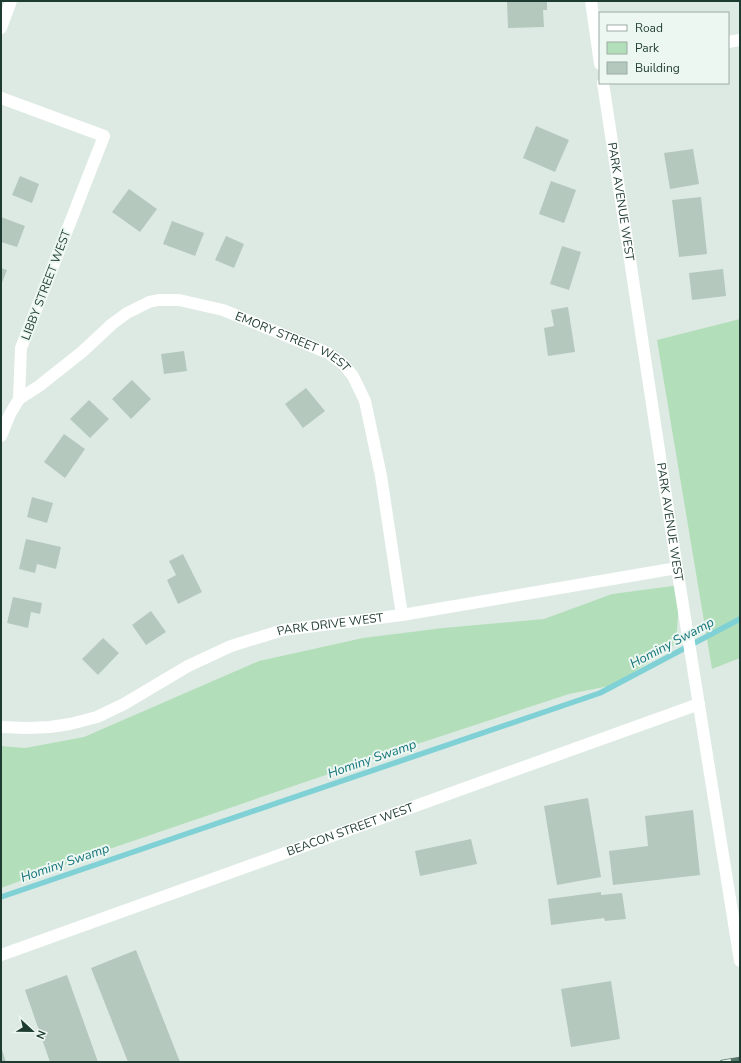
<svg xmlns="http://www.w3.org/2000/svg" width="741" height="1063" font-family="'Nunito Sans',sans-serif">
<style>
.green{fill:#b3deba}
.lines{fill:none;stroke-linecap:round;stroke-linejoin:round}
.stream{stroke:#7fd1d5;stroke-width:5.5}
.building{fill:#b5c8be}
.minor{stroke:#fff;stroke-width:12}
.rail-casing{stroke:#57776b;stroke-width:4.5}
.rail{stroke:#edf7f1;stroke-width:3;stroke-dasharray:9;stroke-linecap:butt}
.labels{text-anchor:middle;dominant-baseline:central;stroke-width:4;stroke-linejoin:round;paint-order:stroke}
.street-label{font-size:12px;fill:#1d3b30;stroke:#edf7f1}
.water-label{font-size:13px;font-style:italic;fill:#13747b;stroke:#edf7f1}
</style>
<rect width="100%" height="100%" fill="#ddeae3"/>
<path class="green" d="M740,319V658L712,669L657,340Z
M680,585L676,644L614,685L569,694L399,750L92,855L1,888V746L25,748L84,737L259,661L363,638L443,628L544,619L612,594Z"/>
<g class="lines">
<path class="stream" d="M1,897L600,693L740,619"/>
</g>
<path class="building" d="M507,1H547V10H543L544,27L508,28Z
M536,126L569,140L555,172L523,158Z
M693,149L699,184L670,189L664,153Z
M20,176L39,184L32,203L12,195Z
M551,181L576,190L564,223L539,214Z
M129,189L157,209L140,232L112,212Z
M701,197L707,254L679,257L672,200Z
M1,217L25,226L17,247L1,242Z
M172,221L204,233L195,256L163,244Z
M226,236L244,244L234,268L215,260Z
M562,246L581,252L569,290L550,284Z
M1,268L7,270L1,285Z
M723,269L726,296L692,300L689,273Z
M568,307L575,352L548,356L544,328L554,326L551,310Z
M184,351L187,371L164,374L161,354Z
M132,380L151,399L131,419L112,399Z
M306,388L325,411L303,428L285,404Z
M89,400L109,419L90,438L70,419Z
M64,434L85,449L65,478L44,462Z
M32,497L53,503L47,523L27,517Z
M26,539L61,547L56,569L37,564L35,573L19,569Z
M183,554L202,592L178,604L167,580L176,575L169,561Z
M13,597L42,603L40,614L31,612L28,628L7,623Z
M151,611L166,632L146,645L132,625Z
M103,638L119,653L98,675L82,659Z
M588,798L601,877L557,885L544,806Z
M693,810L700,875L613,885L609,851L648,846L645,816Z
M471,839L477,864L420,876L415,851Z
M601,892V895L622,893L626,919L605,921L604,918L551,925L548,899Z
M136,950L180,1062H128L91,968Z
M67,975L98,1062H50L25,990Z
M611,981L620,1039L571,1047L561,989Z
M1,1047L6,1062H1Z"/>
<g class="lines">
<g class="minor">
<path d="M591,1L600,64"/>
<path d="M1,28L11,1"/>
<path d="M728,42L740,40"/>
<path id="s1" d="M603,83L677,568L740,961"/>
<path d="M1,98L104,136L21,348L19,399L10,414L1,436"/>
<path id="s2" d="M19,399L39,386L82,352L112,324L127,313L149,302L158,300H179L223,310L328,353L343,364L353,376L365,401L381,476L402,615"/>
<path id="s3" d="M1,727L28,728L50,727L70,724L97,717L124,704L188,666L231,646L283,630L402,615L677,568"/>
<path id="s4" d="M1,955L699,704"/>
</g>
<defs>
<path id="rail" d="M722,1062L740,1059"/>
</defs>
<use href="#rail" class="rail-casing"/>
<use href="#rail" class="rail"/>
</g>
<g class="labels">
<g class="street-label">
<text stroke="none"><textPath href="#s1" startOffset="120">PARK AVENUE WEST</textPath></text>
<text transform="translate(46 285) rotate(-69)">LIBBY STREET WEST</text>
<text stroke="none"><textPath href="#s2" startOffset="315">EMORY STREET WEST</textPath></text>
<text stroke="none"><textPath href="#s1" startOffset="444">PARK AVENUE WEST</textPath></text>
<text stroke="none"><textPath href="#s3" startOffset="351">PARK DRIVE WEST</textPath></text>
<text stroke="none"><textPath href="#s4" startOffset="371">BEACON STREET WEST</textPath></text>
</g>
<g class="water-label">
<text transform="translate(672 643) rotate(-28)">Hominy Swamp</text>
<text transform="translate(372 759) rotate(-19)">Hominy Swamp</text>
<text transform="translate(65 863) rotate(-19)">Hominy Swamp</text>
</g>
</g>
<rect width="741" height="1063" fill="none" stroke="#1d3b30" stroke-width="4"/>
<rect x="599" y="12" width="130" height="72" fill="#edf7f1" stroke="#9aaca4"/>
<rect x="607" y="25" width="20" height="6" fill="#ffffff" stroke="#9aaca4"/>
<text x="635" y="32" font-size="12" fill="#1d3b30">Road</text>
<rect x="607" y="42" width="20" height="12" fill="#b3deba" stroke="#9aaca4"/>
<text x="635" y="52" font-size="12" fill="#1d3b30">Park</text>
<rect x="607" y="62" width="20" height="12" fill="#b5c8be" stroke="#9aaca4"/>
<text x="635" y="72" font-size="12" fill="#1d3b30">Building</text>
<g transform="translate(32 1031) rotate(112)" stroke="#edf7f1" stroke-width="3" paint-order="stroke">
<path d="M0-3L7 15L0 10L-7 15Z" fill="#1d3b30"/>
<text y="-6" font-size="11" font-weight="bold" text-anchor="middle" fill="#1d3b30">N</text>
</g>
</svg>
